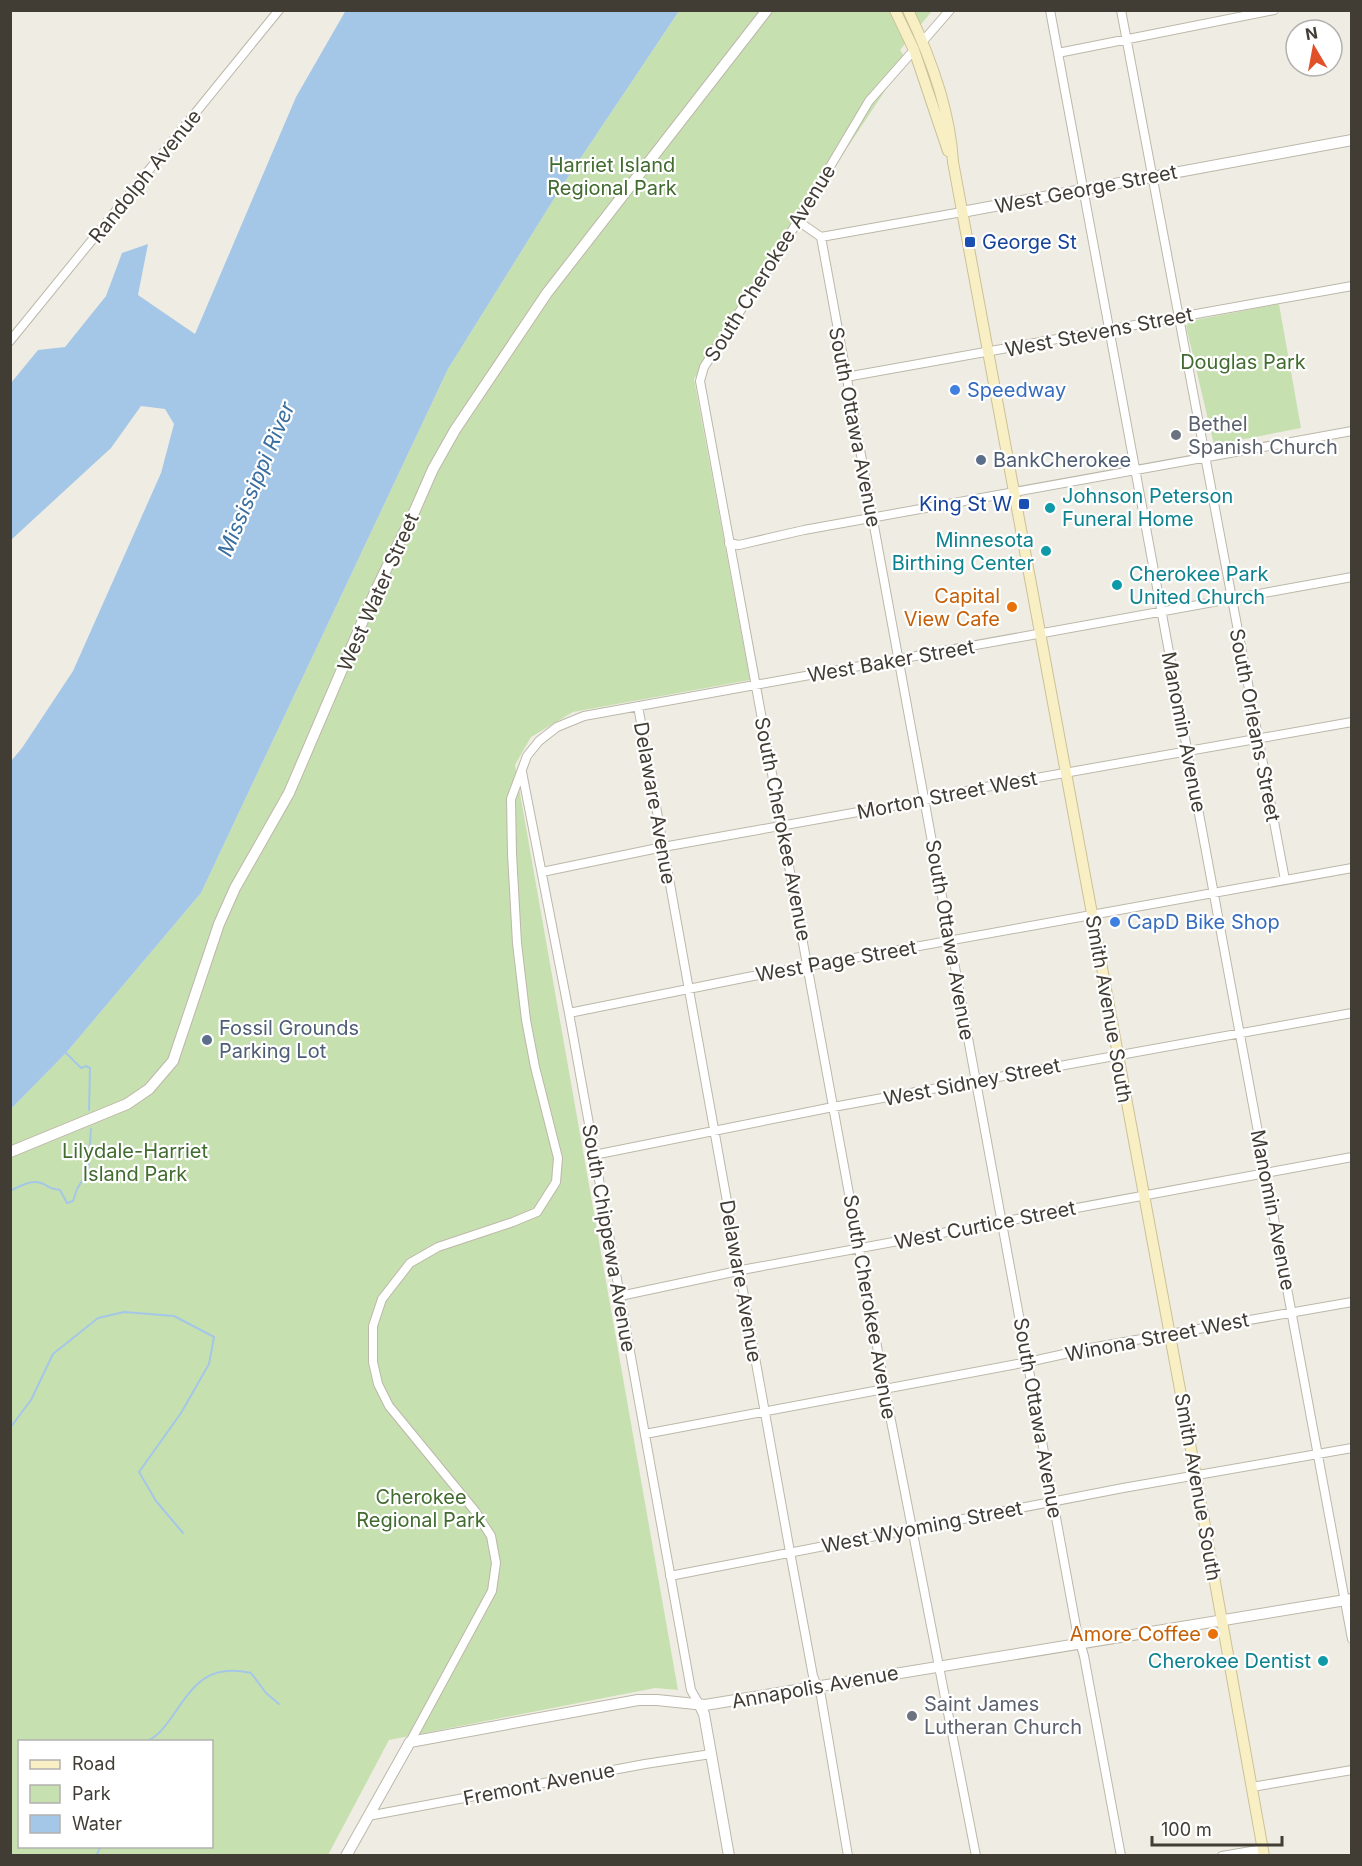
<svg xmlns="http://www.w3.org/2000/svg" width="1362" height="1866" font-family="Inter,sans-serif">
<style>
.green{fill:#c7e0b0;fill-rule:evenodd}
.water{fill:#a5c7e7}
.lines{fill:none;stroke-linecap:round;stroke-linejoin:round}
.stream{stroke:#a5c7e7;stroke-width:2}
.minor-casing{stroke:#bdb7aa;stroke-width:10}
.tertiary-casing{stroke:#bdb7aa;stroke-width:12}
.secondary-casing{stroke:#cbc197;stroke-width:12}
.minor{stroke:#fff;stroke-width:8}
.tertiary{stroke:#fff;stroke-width:10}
.secondary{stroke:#f8efc5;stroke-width:10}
.transit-dot{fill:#1a4fb4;stroke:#fff;stroke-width:2}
.shop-dot{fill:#3f7fe0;stroke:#fff;stroke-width:2}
.worship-dot{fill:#6b7280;stroke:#fff;stroke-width:2}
.service-dot{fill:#5c6f8a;stroke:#fff;stroke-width:2}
.culture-dot{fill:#0f9aa8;stroke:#fff;stroke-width:2}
.food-dot{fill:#e8710a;stroke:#fff;stroke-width:2}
.labels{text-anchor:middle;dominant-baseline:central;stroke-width:4.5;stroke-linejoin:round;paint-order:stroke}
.park-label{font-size:20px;fill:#416b2f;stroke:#fff}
.street-label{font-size:20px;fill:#413d34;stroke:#fff}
.transit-label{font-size:20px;fill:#164399;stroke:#fff;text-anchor:start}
.shop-label{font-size:20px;fill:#366cbe;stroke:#fff;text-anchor:start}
.worship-label{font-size:20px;fill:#5b616d;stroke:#fff;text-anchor:start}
.service-label{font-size:20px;fill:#4e5e75;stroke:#fff;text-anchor:start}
.culture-label{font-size:20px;fill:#0d838f;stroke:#fff;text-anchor:start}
.food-label{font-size:20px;fill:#c56008;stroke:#fff;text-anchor:end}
.water-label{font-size:21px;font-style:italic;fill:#3a6e9f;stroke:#fff}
</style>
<rect width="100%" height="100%" fill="#efede3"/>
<path class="green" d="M679,11H932L900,50L906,59L694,379L750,680L573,712L531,737L515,765L678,1690L655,1688L389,1740L328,1855L11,1856V1109L66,1053L201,893L448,369L562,186ZM20,1742H212V1846H20Z
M1279,304L1301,428L1214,445L1186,326L1190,321Z"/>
<path class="water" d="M346,10L679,11L562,186L448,369L201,893L66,1053L11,1109V761L22,748L73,671L161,473L174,424L165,409L141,406L111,448L11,540V383L38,350L65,347L106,296L122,253L148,244L138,295L195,334L296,97Z"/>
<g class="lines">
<path class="stream" d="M65,1052L81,1068L86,1066L90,1068L89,1110
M10,1191C19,1187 31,1179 41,1183C50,1186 46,1188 60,1190L67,1203L73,1201L77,1189L88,1171L91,1129
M10,1428L31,1400L53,1354L98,1318L124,1312L174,1316L214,1337L209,1364L181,1413L139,1472L156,1501L183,1533
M145,1742C157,1737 161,1731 169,1721C193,1687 205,1663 251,1673L266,1693L279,1704
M96,1856L101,1846"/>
<defs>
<path id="minor" d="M1050,10L1352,1639
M1121,10L1285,880
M923,41L950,10
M914,50L869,101L793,229L704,367L700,381L885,1390L976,1856
M1058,53L1274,10
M798,221L821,237
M821,237L1077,1632L1084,1656L1121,1856
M821,237L962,212
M10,341L279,10
M846,377L1352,286
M729,543L739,545L804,530L1352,431
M638,706L790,1552L813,1676L821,1696L848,1856
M522,772L569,1013L691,1690L700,1706
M542,872L663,847L925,800L991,786L1352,722
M569,1013L748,977L1352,868
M594,1155L833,1107L1352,1013
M620,1296L747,1269L1352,1157
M645,1434L1028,1362L1096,1347L1352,1302
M670,1576L1123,1488L1352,1448
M410,1742L492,1591L496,1563L491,1536L475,1511L389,1406L378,1384L373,1362V1326L382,1299L410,1263L438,1247L513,1222L537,1212L556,1182L558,1158L535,1067L526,1020L517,943L512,854L511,799L527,756L539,741L557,727L584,716L1352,577
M1252,1787L1352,1770
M368,1816L645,1764L711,1754
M1222,1856L1263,1849"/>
<path id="tertiary" d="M962,212L1352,140
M10,1152L127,1104L149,1089L173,1061L219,924L235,888L289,793L376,590L415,510L433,469L455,430L547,293L767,10
M700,1706L704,1714L729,1856
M346,1856L410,1742L638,1700H657L705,1705L1352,1599"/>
<path id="secondary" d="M895,10L914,50L948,151
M908,10C931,58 950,109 953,162L1196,1476L1264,1856"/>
</defs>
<use href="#minor" class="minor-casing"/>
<use href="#tertiary" class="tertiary-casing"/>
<use href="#secondary" class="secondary-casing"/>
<use href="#minor" class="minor"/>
<use href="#tertiary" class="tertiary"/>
<use href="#secondary" class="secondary"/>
</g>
<g class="transit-dot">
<rect x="964" y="236" width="12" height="12" rx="3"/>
<rect x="1018" y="498" width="12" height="12" rx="3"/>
</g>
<g class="shop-dot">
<circle cx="955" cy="390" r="6"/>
<circle cx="1115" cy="922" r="6"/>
</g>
<g class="worship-dot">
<circle cx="1176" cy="435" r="6"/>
<circle cx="912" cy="1716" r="6"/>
</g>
<g class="service-dot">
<circle cx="981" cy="460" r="6"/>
<circle cx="207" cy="1040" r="6"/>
</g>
<g class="culture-dot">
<circle cx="1050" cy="508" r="6"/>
<circle cx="1046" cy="551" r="6"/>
<circle cx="1117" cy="585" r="6"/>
<circle cx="1323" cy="1661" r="6"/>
</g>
<g class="food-dot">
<circle cx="1012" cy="607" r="6"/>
<circle cx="1213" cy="1634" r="6"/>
</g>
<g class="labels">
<g class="park-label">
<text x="612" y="165">Harriet Island<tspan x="612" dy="23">Regional Park</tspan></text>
<text x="1243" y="362">Douglas Park</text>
<text x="135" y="1151">Lilydale-Harriet<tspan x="135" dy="23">Island Park</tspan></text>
<text x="421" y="1497">Cherokee<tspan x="421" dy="23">Regional Park</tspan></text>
</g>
<g class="street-label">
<text transform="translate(145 176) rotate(-51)">Randolph Avenue</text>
<text transform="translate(1086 189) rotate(-11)">West George Street</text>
<text transform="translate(770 263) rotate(-58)">South Cherokee Avenue</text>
<text transform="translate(1099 332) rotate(-11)">West Stevens Street</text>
<text transform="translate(855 427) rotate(79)">South Ottawa Avenue</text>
<text transform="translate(378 592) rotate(-66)">West Water Street</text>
<text transform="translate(891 661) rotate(-10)">West Baker Street</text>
<text transform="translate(1255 725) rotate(79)">South Orleans Street</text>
<text transform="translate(1184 732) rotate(79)">Manomin Avenue</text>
<text transform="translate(947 795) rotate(-11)">Morton Street West</text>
<text transform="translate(655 803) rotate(80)">Delaware Avenue</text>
<text transform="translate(783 829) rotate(79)">South Cherokee Avenue</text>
<text transform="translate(950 940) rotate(80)">South Ottawa Avenue</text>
<text transform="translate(836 961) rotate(-10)">West Page Street</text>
<text transform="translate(1109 1009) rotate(80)">Smith Avenue South</text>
<text transform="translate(972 1082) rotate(-11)">West Sidney Street</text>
<text transform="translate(1273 1210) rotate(79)">Manomin Avenue</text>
<text transform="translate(985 1225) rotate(-11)">West Curtice Street</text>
<text transform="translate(609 1238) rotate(80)">South Chippewa Avenue</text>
<text transform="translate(741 1281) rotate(80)">Delaware Avenue</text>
<text transform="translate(870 1307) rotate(80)">South Cherokee Avenue</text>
<text transform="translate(1157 1337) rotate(-11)">Winona Street West</text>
<text transform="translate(1038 1418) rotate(80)">South Ottawa Avenue</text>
<text transform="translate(1198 1487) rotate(80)">Smith Avenue South</text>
<text transform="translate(922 1527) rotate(-11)">West Wyoming Street</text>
<text transform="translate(815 1687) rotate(-10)">Annapolis Avenue</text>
<text transform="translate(539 1784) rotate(-11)">Fremont Avenue</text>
</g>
<g class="transit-label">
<text x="982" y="242">George St</text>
<text x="1012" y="504" text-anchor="end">King St W</text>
</g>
<g class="shop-label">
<text x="967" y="390">Speedway</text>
<text x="1127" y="922">CapD Bike Shop</text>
</g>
<g class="worship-label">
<text x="1188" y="424">Bethel<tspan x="1188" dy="23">Spanish Church</tspan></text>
<text x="924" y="1704">Saint James<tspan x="924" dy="23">Lutheran Church</tspan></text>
</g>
<g class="service-label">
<text x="993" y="460">BankCherokee</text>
<text x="219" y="1028">Fossil Grounds<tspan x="219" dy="23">Parking Lot</tspan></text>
</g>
<g class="culture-label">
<text x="1062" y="496">Johnson Peterson<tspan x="1062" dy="23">Funeral Home</tspan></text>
<text x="1034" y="540" text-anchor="end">Minnesota<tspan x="1034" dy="23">Birthing Center</tspan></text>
<text x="1129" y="574">Cherokee Park<tspan x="1129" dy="23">United Church</tspan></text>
<text x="1311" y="1661" text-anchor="end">Cherokee Dentist</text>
</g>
<g class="food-label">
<text x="1000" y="596">Capital<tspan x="1000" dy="23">View Cafe</tspan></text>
<text x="1201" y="1634">Amore Coffee</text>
</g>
<g class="water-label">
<text transform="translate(256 479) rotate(-67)">Mississippi River</text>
</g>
</g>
<rect width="1362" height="1866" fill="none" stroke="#413d34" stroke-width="24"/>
<rect x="18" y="1740" width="195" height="108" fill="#ffffff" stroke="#b3b1ae" stroke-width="1.5"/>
<rect x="30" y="1760" width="30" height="9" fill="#f8efc5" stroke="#b3b1ae" stroke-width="1.5"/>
<text x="72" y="1770" font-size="18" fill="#413d34">Road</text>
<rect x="30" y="1785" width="30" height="18" fill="#c7e0b0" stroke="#b3b1ae" stroke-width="1.5"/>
<text x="72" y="1800" font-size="18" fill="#413d34">Park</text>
<rect x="30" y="1815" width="30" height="18" fill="#a5c7e7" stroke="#b3b1ae" stroke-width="1.5"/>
<text x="72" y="1830" font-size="18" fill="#413d34">Water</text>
<g transform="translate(1314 48) rotate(350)"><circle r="28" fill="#ffffff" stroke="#b3b1ae" stroke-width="1.5"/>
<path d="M0-4.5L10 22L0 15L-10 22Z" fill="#e15129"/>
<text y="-9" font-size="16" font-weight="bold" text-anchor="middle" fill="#413d34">N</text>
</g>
<path d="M1152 1836v9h130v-9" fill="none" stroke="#413d34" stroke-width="3"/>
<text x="1161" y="1836" font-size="18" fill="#413d34" stroke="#ffffff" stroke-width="4.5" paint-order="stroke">100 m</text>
</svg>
